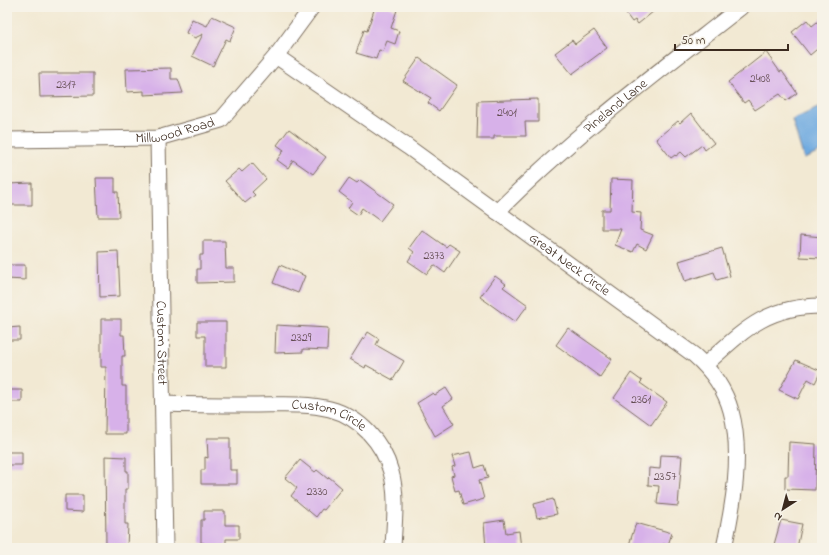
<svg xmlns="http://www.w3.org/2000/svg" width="829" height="555" font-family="'Indie Flower',sans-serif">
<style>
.water{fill:#70aae0;stroke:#566a7f}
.building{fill:#d7b1e9}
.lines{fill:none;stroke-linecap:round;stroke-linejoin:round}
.minor-casing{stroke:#7b6d5d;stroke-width:17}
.minor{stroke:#fff;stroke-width:15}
.labels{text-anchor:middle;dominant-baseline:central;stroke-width:3;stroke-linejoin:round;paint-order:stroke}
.number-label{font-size:12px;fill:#624c51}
.street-label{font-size:14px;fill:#3b2a1e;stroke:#f7f3e8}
</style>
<rect width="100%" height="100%" fill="#f7f3e8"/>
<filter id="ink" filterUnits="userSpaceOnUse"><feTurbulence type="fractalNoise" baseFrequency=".025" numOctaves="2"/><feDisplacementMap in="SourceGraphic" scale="8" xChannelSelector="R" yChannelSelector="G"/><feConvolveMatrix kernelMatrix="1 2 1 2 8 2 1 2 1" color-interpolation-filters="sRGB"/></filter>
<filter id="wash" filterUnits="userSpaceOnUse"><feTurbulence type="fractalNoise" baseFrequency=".012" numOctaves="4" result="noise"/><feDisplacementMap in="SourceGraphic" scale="16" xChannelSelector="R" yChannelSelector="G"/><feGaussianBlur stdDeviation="0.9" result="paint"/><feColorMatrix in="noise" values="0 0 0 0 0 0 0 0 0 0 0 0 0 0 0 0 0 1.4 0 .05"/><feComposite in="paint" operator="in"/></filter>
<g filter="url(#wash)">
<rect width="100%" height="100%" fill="#f2e9d3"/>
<path class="water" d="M822,106V151L804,159L792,120Z"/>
<g id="blocks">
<path class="building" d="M375,7H389L397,10L391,28L399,31L395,44L387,41L383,51L379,50L376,59L356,53L364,30L367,31Z
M621,7H659L638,24L635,20L632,22Z
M212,16L236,27L230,41L226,39L213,66L192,56L203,34L195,38L186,33L192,19L207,26Z
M822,18V45L810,55L792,32L807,20L812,26Z
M594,30L607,48L572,74L555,53L572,40L575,44Z
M766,52L780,72L782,71L797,93L786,101L780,94L755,110L748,100L744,103L728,82Z
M419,58L457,85L439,111L428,103L431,98L403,81Z
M171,68V79H178L183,93L144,95V91L127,92L126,69Z
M39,73H93V96L40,97Z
M538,99V122H525L526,136H494V139H477L478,101Z
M691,113L714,143L705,150L702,145L686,157L681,152L676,156L675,155L671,158L656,139L678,121L680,123Z
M289,129L326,157L313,174L293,160L288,168L277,160L284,150L277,145Z
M252,163L266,179L252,192L255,195L245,203L225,181L239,169L242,172Z
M96,178H115V192H118L119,217H98Z
M349,178L357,183L360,180L393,204L380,221L362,208L358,215L348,208L352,202L339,192Z
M611,179L633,180L632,212L641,213L640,230L653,235L646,249L637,244L633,252L615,245L621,229H602V210H610Z
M32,183V205H7V184Z
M422,230L446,247L449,244L460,251L445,273L434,265L427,274L408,261L414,252L409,248Z
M801,235L822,237V258L800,257Z
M203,241H225L226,268H234V282L197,283V269H200V255H203Z
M722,248L730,276L717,280L714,272L685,281L679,261Z
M118,251L120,296L100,297L99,252Z
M7,265H25V280L7,279Z
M280,265L305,276L298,293L273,283Z
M495,276L506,284L503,287L528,305L515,322L480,297Z
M101,319H121V335H124L125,356H122V386H126V434H105L106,367H101Z
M197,322H226V367H205V336H197Z
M276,325L328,328L327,350L303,349V352L275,353Z
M20,327V340H7V328Z
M568,328L612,359L600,377L556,345Z
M368,332L379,339L376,345L404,361L393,380L366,365L365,368L350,359L363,338L364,339Z
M796,360L821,371L815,383L808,379L798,399L779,390Z
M631,373L642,381L640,383L667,402L651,425L614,398Z
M446,388L453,399L443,406L454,424L435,436L417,403L433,393L435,395Z
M7,390H22V402H7Z
M207,438H230V470H237V484H201V470H205V457L208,458Z
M789,442L816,444L815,490L785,489V476H788Z
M7,452H22V465H7Z
M471,452L475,468L484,465L488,478L479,480L484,499L463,505L459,490L455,491L451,476L454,475L452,467L455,466L452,456Z
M661,455L682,456L678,506L657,504L659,486L648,485L649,468L660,469Z
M105,456L126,457V471H128V489H125V524H128L127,548H106Z
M300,460L315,472L317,470L328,479L329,477L342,488L324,510L322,509L316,517L291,496L297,488L285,478Z
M65,495H83V512L65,511Z
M553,499L557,514L537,518L534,504Z
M204,511H225V525H239V539H226V548H204V543H201V520H204Z
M504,520L506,533L519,531L521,548H486L484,523Z
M781,520L802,524L797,548H773Z
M636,523L672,533L668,545L663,544L662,548H628Z"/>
</g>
</g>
<g filter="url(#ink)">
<use href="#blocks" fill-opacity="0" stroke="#7b6d5d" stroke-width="1"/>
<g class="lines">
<defs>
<g id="minor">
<path id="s1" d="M276,56L408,147L694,355C711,370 725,389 731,411C743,454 733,506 724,548"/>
<path id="s2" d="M158,138L165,548"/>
<path id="s3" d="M7,140L158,138L221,120L276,56L312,7"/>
<path id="s4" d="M497,212C572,136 657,73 741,7"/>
<path d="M705,365C744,330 766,306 822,306"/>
<path id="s5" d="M163,404C193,405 224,405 254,405C279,405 306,403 330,409C360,417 383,443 391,472C398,496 394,523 393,548"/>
</g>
</defs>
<use href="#minor" class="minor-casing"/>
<use href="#minor" class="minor"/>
</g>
</g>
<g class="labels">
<g class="number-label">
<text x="760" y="79">2408</text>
<text x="66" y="85">2317</text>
<text x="507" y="113">2401</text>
<text x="434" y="256">2373</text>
<text x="301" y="338">2329</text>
<text x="641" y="400">2361</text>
<text x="665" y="477">2357</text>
<text x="317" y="492">2330</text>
</g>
<g class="street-label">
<text stroke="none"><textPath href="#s4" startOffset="159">Pineland Lane</textPath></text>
<text stroke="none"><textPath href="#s3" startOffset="169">Millwood Road</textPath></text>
<text stroke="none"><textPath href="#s1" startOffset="360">Great Neck Circle</textPath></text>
<text stroke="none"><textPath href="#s2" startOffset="205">Custom Street</textPath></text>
<text stroke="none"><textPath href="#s5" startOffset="168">Custom Circle</textPath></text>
</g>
</g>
<rect width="829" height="555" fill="none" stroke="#f7f3e8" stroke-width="24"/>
<g transform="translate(783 509) rotate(216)" stroke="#f7f3e8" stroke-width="3" paint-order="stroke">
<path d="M0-3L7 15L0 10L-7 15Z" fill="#3b2a1e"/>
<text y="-6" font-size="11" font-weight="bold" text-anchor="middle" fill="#3b2a1e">N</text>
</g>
<path d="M675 44v6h113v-6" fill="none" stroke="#3b2a1e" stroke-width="2"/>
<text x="681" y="44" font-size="12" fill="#3b2a1e" stroke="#f7f3e8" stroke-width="3" paint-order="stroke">50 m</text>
</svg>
